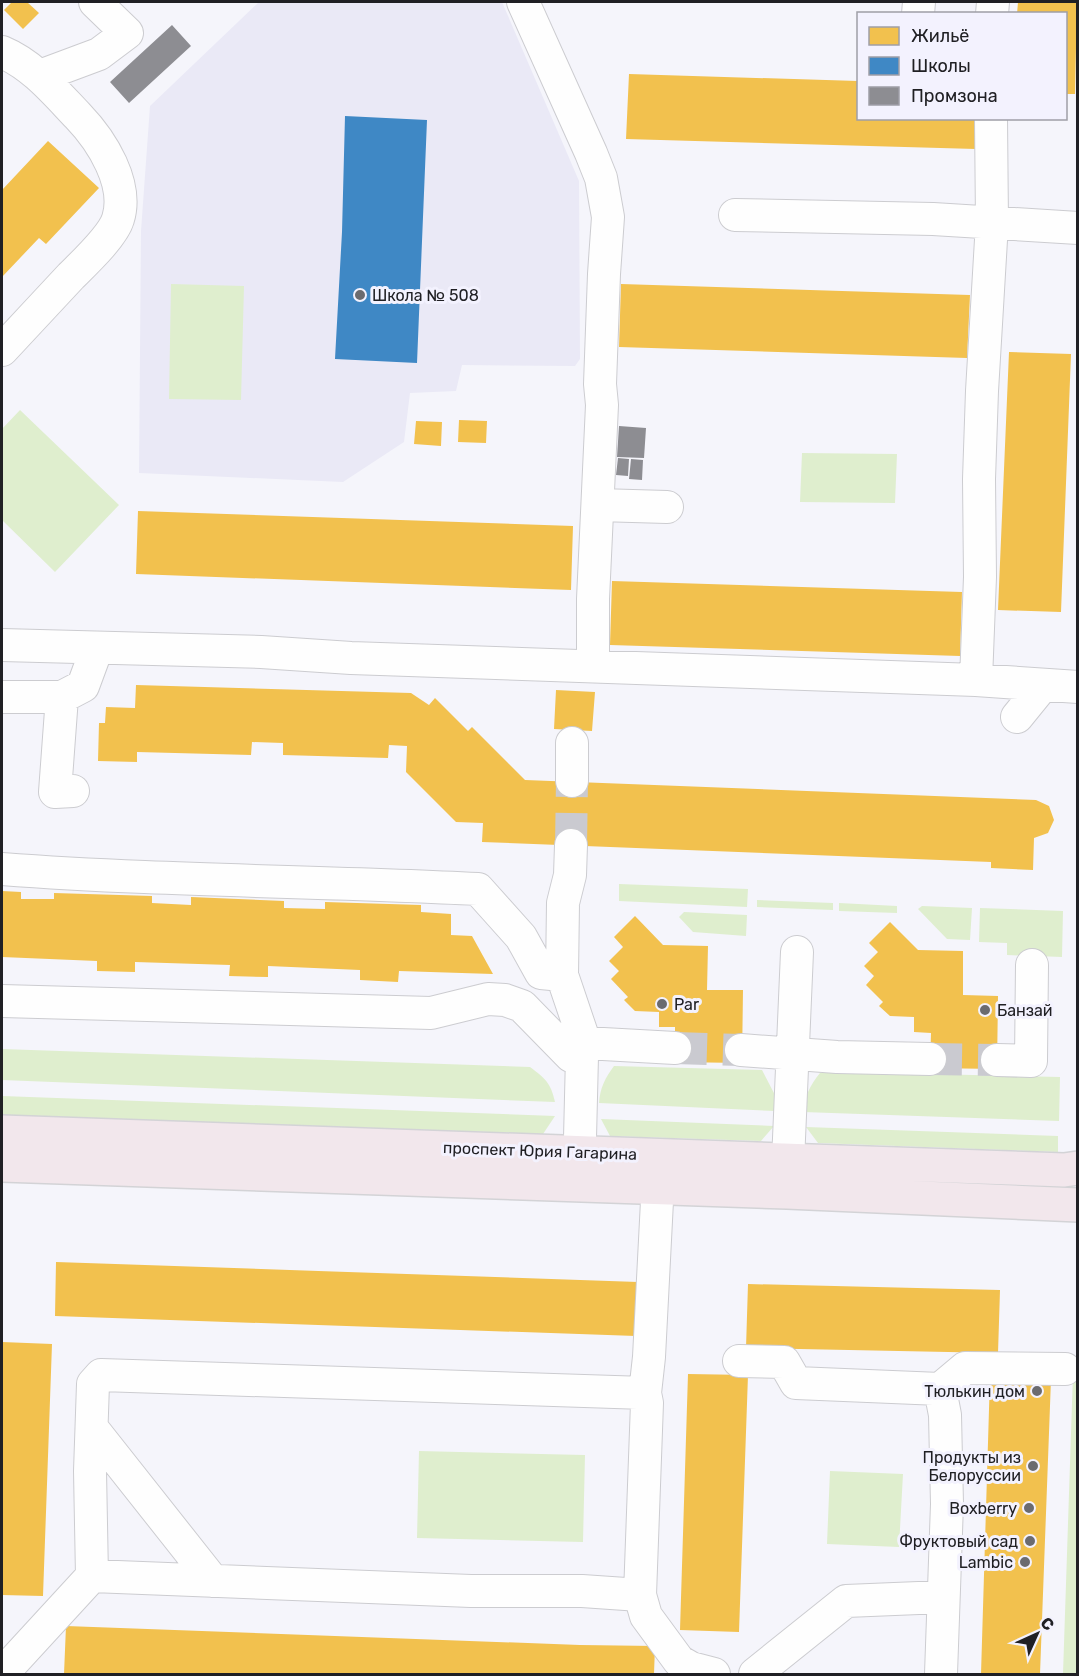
<svg xmlns="http://www.w3.org/2000/svg" width="1079" height="1676" font-family="Rubik,sans-serif">
<style>
.built{fill:#eae9f6}
.green{fill:#dfeece}
.homes{fill:#f2c14e}
.schools{fill:#3f88c5}
.industry{fill:#8d8d92}
.lines{fill:none;stroke-linecap:round;stroke-linejoin:round}
.minor-tunnel{stroke:#cacad0;stroke-width:32;stroke-dasharray:32 16;stroke-linecap:butt}
.minor-casing{stroke:#ccccd0;stroke-width:34}
.major-casing{stroke:#d3d3d6;stroke-width:36}
.minor{stroke:#fefefe;stroke-width:32}
.major{stroke:#f2e7ec;stroke-width:33}
.poi-dot{fill:#6b6b6f;stroke:#f3f2fe;stroke-width:2}
.labels{text-anchor:middle;dominant-baseline:central;stroke-width:6;stroke-linejoin:round;paint-order:stroke}
.poi-label{font-size:16px;fill:#202024;stroke:#f3f2fe;text-anchor:end}
.street-label{font-size:16px;fill:#202024;stroke:#f3f2fe}
</style>
<rect width="100%" height="100%" fill="#f5f5fb"/>
<path class="built" d="M259,2H502L579,181L580,359L575,366L462,365L456,391L410,393L404,442L343,482L139,473L141,231L150,106Z"/>
<path class="green" d="M171,284L244,286L241,400L169,399Z
M20,410L119,505L55,572L2,520V429Z
M802,453L897,454L895,503L800,502Z
M619,884L748,889L747,907L619,901Z
M757,900L833,903V910L757,907Z
M839,903L897,906V913L839,911Z
M922,906L972,908L970,940L947,939L918,909Z
M980,908L1063,911L1062,957L1007,955V943L979,942Z
M684,912L747,915L746,936L693,932L679,917Z
M2,1049L530,1067C545,1078 551,1083 555,1102L2,1080Z
M614,1066L762,1070L776,1097L775,1111L599,1103C600,1088 605,1078 614,1066Z
M838,1072L1060,1077L1059,1121L803,1112C805,1096 810,1085 820,1073Z
M2,1096L555,1116L543,1134L2,1115Z
M601,1119L774,1126L761,1141L610,1136Z
M806,1127L1058,1136V1152L818,1143Z
M1073,1373L1078,1374V1674H1063Z
M419,1451L585,1455L583,1542L417,1538Z
M830,1471L903,1474L899,1547L827,1544Z"/>
<path class="homes" d="M12,2H27L39,13L23,29L4,10Z
M1018,2H1077L1075,94H1066V14H1017Z
M629,74L858,81V118H977L976,149L626,139Z
M48,141L99,188L46,244L39,238L2,277V190Z
M621,284L970,295L967,358L619,347Z
M1009,352L1071,354L1061,612L998,610Z
M459,420L487,421L486,443L458,442Z
M416,421L442,422L441,446L414,444Z
M138,511L573,526L571,590L136,574Z
M612,581L962,592L960,656L610,645Z
M136,685L411,693L429,705L435,698L468,731L472,727L525,780L1036,800L1049,806L1054,820L1048,833L1034,838L1033,870L991,868V862L482,842L483,823L456,822L406,772L407,746L389,745L388,758L283,755V743L252,742L251,755L137,752V762L98,761L99,723H105L106,707L135,708Z
M556,690L595,692L592,731L554,729Z
M2,891L21,892V899H54V893L152,896V903L191,905V897L284,901V908L325,909V902L421,905V912L451,914V935L472,936L493,974L399,971L398,982L360,980V970L268,966V977L229,976L230,965L135,962V972L97,971V961L2,957Z
M635,916L663,945L708,946L707,990H743L742,1063L675,1062V1027H659V1012L635,1011L624,1000L628,997L611,979L619,971L609,961L623,947L614,937Z
M890,922L918,950L963,951V995L998,996L997,1069L930,1068L931,1033L914,1032V1017L890,1016L879,1006L883,1002L866,985L874,976L864,966L878,952L869,943Z
M56,1262L638,1282L636,1336L55,1316Z
M748,1284L1000,1290L998,1353L746,1348Z
M2,1342L52,1344L43,1596L2,1595Z
M688,1374L748,1375L739,1632L680,1630Z
M990,1376L1051,1379L1040,1674H981Z
M66,1626L580,1645L655,1646L654,1674H64Z"/>
<path class="schools" d="M345,116L427,120L417,363L335,359L342,232Z"/>
<path class="industry" d="M172,25L191,46L129,103L110,82Z
M619,426L646,428L644,458L617,457Z
M618,458L629,459L628,476L616,475Z
M631,459L643,460L642,480L629,479Z"/>
<g class="lines">
<path class="minor-tunnel" d="M571,845L572,781
M675,1048L741,1050
M930,1059L997,1060"/>
<defs>
<path id="minor" d="M523,2L591,153L601,178L608,217L604,274L600,384L602,405L593,599V666
M918,14L919,2
M992,14L993,2
M2,52C33,65 55,92 78,116C102,141 129,184 118,219C113,236 84,263 71,276C48,301 25,325 2,350
M40,76L99,54L127,33L95,2
M735,215L933,219L1078,228
M598,505L667,507
M2,645L261,652L351,658L976,680L1078,687
M976,680L980,577L979,479L982,391L992,223L991,118
M2,697H62L83,686L97,648
M62,697L55,792L73,791
M1017,717L1043,685
M572,743V781
M571,845L570,875L563,903L562,975L585,1043L582,1056L579,1179
M2,869C160,881 319,881 478,889L521,937L541,973L562,975
M2,1001L431,1013L488,999L505,1000L522,1006L571,1056H582
M585,1043L675,1048
M741,1050L837,1057L930,1059
M997,1060L1031,1061L1032,965
M659,1162L649,1357L645,1393L647,1403L640,1595L646,1616L679,1661L691,1668L714,1674
M787,1185L797,952
M739,1361L784,1362L796,1383L940,1389L945,1415L947,1504L941,1674
M940,1389L965,1368L1065,1369
M92,1428L213,1581
M92,1576L471,1591H582L640,1595
M2,1674L92,1576L90,1471L93,1384L101,1375L645,1393
M755,1674L846,1601L943,1597"/>
<path id="major" d="M2,1132L1064,1170L1078,1168
M2,1165L787,1192L1078,1205"/>
</defs>
<use href="#minor" class="minor-casing"/>
<use href="#major" class="major-casing"/>
<use href="#minor" class="minor"/>
<use href="#major" class="major"/>
</g>
<g class="poi-dot">
<circle cx="360" cy="295" r="6"/>
<circle cx="662" cy="1004" r="6"/>
<circle cx="985" cy="1010" r="6"/>
<circle cx="1037" cy="1391" r="6"/>
<circle cx="1033" cy="1466" r="6"/>
<circle cx="1029" cy="1508" r="6"/>
<circle cx="1030" cy="1541" r="6"/>
<circle cx="1025" cy="1562" r="6"/>
</g>
<g class="labels">
<g class="poi-label">
<text x="372" y="295" text-anchor="start">Школа № 508</text>
<text x="674" y="1004" text-anchor="start">Par</text>
<text x="997" y="1010" text-anchor="start">Банзай</text>
<text x="1025" y="1391">Тюлькин дом</text>
<text x="1021" y="1457">Продукты из<tspan x="1021" dy="18">Белоруссии</tspan></text>
<text x="1017" y="1508">Boxberry</text>
<text x="1018" y="1541">Фруктовый сад</text>
<text x="1013" y="1562">Lambic</text>
</g>
<g class="street-label">
<text transform="translate(540 1151) rotate(2)">проспект Юрия Гагарина</text>
</g>
</g>
<rect width="1079" height="1676" fill="none" stroke="#202024" stroke-width="6"/>
<rect x="857" y="12" width="210" height="108" fill="#f3f2fe" stroke="#9f9ea7" stroke-width="1.5"/>
<rect x="869" y="27" width="30" height="18" fill="#f2c14e" stroke="#9f9ea7" stroke-width="1.5"/>
<text x="911" y="42" font-size="18" fill="#202024">Жильё</text>
<rect x="869" y="57" width="30" height="18" fill="#3f88c5" stroke="#9f9ea7" stroke-width="1.5"/>
<text x="911" y="72" font-size="18" fill="#202024">Школы</text>
<rect x="869" y="87" width="30" height="18" fill="#8d8d92" stroke="#9f9ea7" stroke-width="1.5"/>
<text x="911" y="102" font-size="18" fill="#202024">Промзона</text>
<g transform="translate(1037 1634) rotate(45)" stroke="#f3f2fe" stroke-width="4.5" paint-order="stroke">
<path d="M0-4.5L10 22L0 15L-10 22Z" fill="#202024"/>
<text y="-9" font-size="16" font-weight="bold" text-anchor="middle" fill="#202024">С</text>
</g>
</svg>
